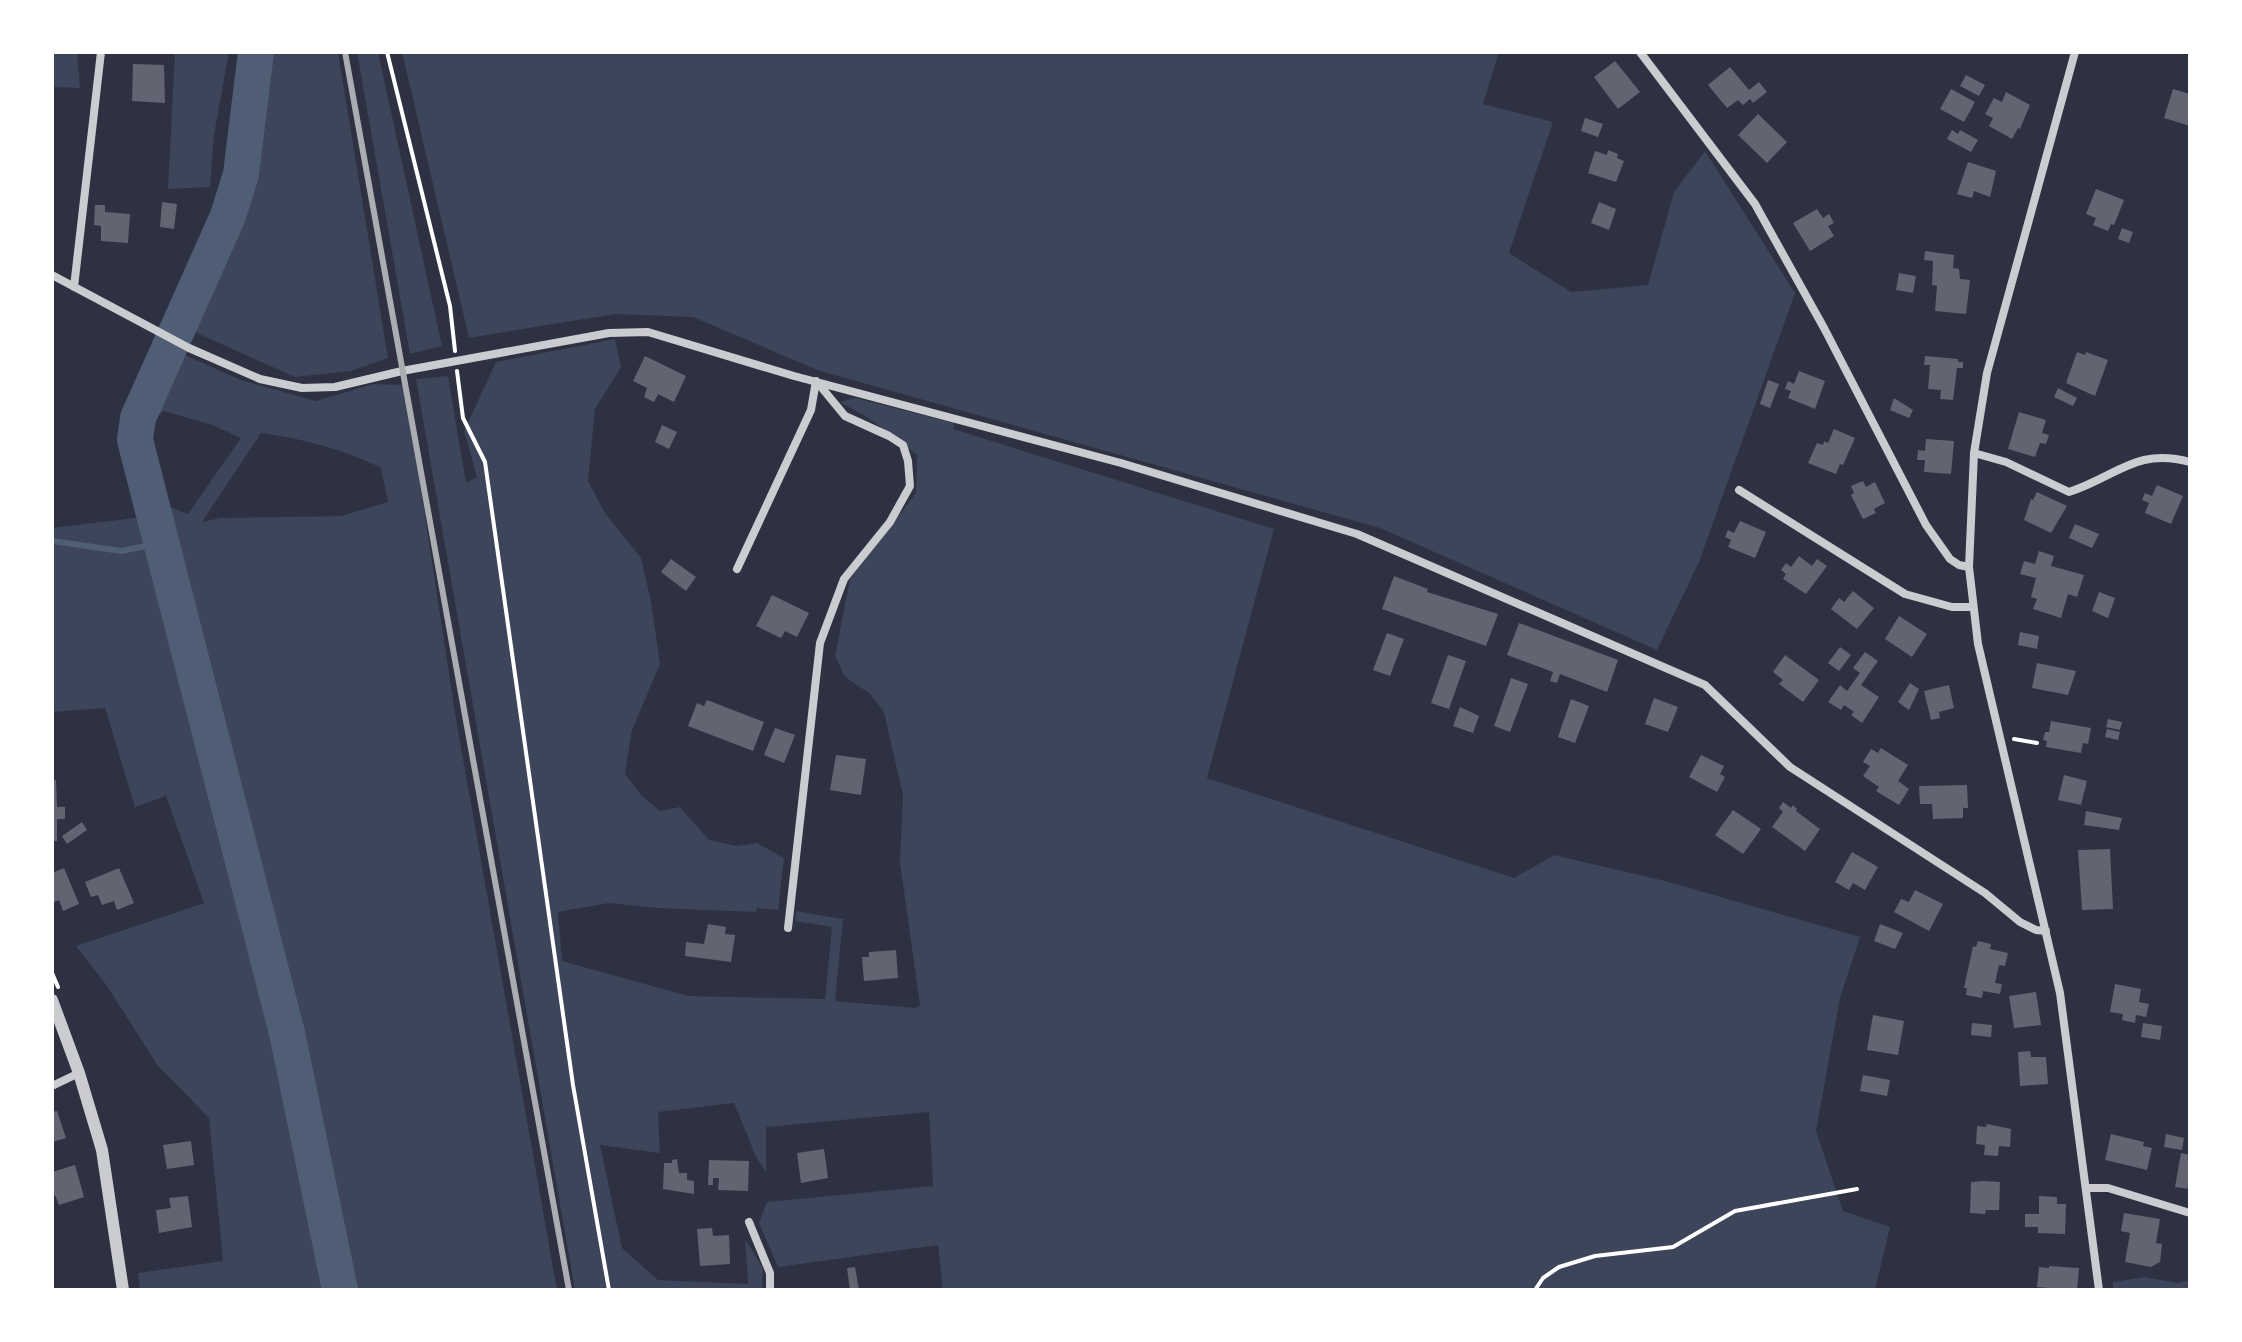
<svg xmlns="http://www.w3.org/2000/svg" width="2242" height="1342" font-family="'Noto Sans',sans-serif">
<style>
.green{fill:#3c4559;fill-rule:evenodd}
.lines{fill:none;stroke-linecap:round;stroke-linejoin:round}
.stream{stroke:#4f5d75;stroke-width:6}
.river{stroke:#4f5d75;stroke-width:36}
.building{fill:#626471}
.path{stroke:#fff;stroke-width:4}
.minor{stroke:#caccd0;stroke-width:8}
.tertiary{stroke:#caccd0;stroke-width:12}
.rail{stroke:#abadb3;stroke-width:6}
</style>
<rect width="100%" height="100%" fill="#2d3142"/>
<path class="green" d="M52,52H77L80,88L52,87Z
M175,52H229L214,135L210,187L168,189Z
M268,52H338L388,358L351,371L295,377L190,330C216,283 242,232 256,180L251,176L255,131Z
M357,52H378L442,346L410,354Z
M402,52H1499L1483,104L1553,122L1509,253L1571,292L1648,285L1674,192L1705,151L1795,293L1699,562L1657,650L1380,528L817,370L693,317L615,314L469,338Z
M615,339L621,367L595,409L588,481L605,513L641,558L651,601L660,664L632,730L625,774L642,796L660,811L680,807L709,840L737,846L757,843L784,858L778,910L757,908L756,912L658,908L609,903L558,912L562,961L688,996L825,999L832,927L795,921L796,911L843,919L835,1001L916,1008L920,1005L900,863L903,796L884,712L869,693L845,677L835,656L850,579L916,493L917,455L867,417L840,402L855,398L954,423L953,429L1274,529L1207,778L1514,878L1554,855L1665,881L1860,937L1840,998L1816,1131L1843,1211L1890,1227L1875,1290H943L938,1245L778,1267L759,1223L767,1202L933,1186L929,1112L766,1127V1172L756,1157L734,1103L658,1112L660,1153L600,1145L622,1248L658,1280L748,1284L745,1239L763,1268L762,1290H575L416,379L448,376L466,483L477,477L464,431L496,362Z
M174,350L241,380L316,401L373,384L405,385L456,719L557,1290H345L293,1040L247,853L144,464L139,435L151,424L147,439L161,503L188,514L241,438L212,425L164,411L140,429ZM261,433C303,439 344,449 381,468L388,502L341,516L220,518L202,522Z
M143,517L156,551L285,1062L335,1290H140L138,1273L223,1261L209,1118L158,1066L107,986L76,946L204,903L166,796L135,807L105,708L52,712V528Z
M2144,1277L2178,1283L2190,1280V1290H2113V1282Z"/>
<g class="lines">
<path class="stream" d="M52,541L121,551L161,543"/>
<path class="river" d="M256,52L241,174L228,216L138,418L135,440L287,1033L340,1290"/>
</g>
<path class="building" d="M1615,61L1640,92L1618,109L1594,77Z
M133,64L164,65L165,103L132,101Z
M1730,67L1749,90L1759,82L1767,92L1753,103L1750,99L1743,105L1738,100L1727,108L1708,85Z
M1966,75L1985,85L1979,96L1960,86Z
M1951,89L1975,102L1964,122L1940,109Z
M2173,89L2190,94V126L2164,118Z
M2006,92L2030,105L2020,129L2018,128L2012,139L1989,126L1993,118L1985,114L1994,98L2002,102Z
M1758,114L1787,142L1767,163L1738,135Z
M1585,118L1603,124L1598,137L1581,131Z
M1952,130L1958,134L1960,130L1978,140L1971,152L1947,139Z
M1608,150L1618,154L1617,158L1624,161L1616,182L1588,173L1595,151L1607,155Z
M1968,162L1996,171L1990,197L1974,191L1972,198L1957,194Z
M2096,189L2124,200L2114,225L2111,224L2108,231L2093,225L2096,218L2086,214Z
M162,202L177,204L174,229L160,227Z
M1599,202L1616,209L1609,230L1591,223Z
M95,205H105V212L130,214L128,243L101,241V226L94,225Z
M1817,209L1823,218L1829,214L1834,223L1828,226L1834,236L1810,251L1793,223Z
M2122,228L2133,232L2129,243L2118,239Z
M1925,251L1954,255L1953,268L1959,269L1960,279L1970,280L1966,314L1935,311L1937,286L1932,285L1933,261L1924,260Z
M1899,273L1916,276L1913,293L1896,290Z
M2077,352L2085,355L2086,352L2108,360L2095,396L2066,383Z
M645,356L686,376L674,402L658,394L654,402L644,397L647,388L633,381Z
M1925,356L1958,359V362H1963V368H1957L1953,400L1940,399L1941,390L1928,389L1930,365H1924Z
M1799,371L1825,381L1815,409L1788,398L1791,391L1785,389L1788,381L1794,384Z
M1768,380L1779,384L1770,408L1760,404Z
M2058,388L2077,398L2073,406L2054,397Z
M1894,398L1913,410L1909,418L1890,410Z
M2019,412L2046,420L2042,433L2049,435L2046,444L2040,443L2035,457L2008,449Z
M662,425L677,432L669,449L655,442Z
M1834,429L1855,438L1843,465L1840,464L1836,474L1808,463L1817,443L1823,445L1824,441L1828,443Z
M1926,439L1954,441L1951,474L1924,472L1925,460H1917L1918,450L1925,451Z
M1863,481L1866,487L1875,482L1885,503L1874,509L1876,513L1863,519L1851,495L1854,493L1851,486Z
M2157,485L2183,496L2171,524L2145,513L2149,503L2142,500L2145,493L2152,496Z
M2037,492L2067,506L2051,533L2024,520L2031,499L2033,500Z
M1740,521L1766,532L1755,558L1728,547L1731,540L1725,537L1728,530L1734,533Z
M2075,524L2099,534L2092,548L2069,538Z
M2039,551L2054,556L2051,566L2084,575L2077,597L2068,594L2061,618L2033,609L2037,599L2031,597L2036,578L2020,574L2024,561L2035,564Z
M1799,556L1812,566L1817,559L1827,566L1806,594L1783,579L1786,574L1781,570L1786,563L1791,567Z
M671,559L696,577L686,591L661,572Z
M1394,576L1428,589L1427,592L1498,614L1486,646L1382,609Z
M1853,591L1874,608L1857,629L1831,609L1839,598L1844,602Z
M2099,592L2115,598L2108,618L2092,611Z
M772,595L809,613L797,637L785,631L781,638L756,626Z
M1899,616L1927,634L1912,657L1885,639Z
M1519,623L1618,660L1607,692L1560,674L1557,683L1550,681L1553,672L1507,655Z
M2020,632L2039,636L2037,649L2018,645Z
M1387,633L1404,639L1390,676L1373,670Z
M1840,647L1851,655L1839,671L1828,663Z
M1865,652L1878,661L1861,685L1879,697L1862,723L1851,715L1854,712L1844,705L1841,710L1828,702L1840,685L1847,691L1860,673L1853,668Z
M1448,655L1466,661L1449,709L1431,703Z
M1785,655L1819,680L1803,702L1779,684L1783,680L1773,672Z
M2037,663L2076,671L2068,695L2032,688Z
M1511,678L1528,684L1510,732L1494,726Z
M1910,683L1919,689L1909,710L1898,702Z
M1949,685L1954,708L1939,712L1940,718L1931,720L1924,691Z
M1654,698L1678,707L1668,732L1645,724Z
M1571,699L1589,706L1575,743L1558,737Z
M707,700L764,722L753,751L688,726L697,703L704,706Z
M1460,707L1479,716L1473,733L1453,726Z
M2108,719L2122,722L2120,730L2106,727Z
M2051,721L2091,728L2088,744L2083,743L2081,753L2046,747L2047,741L2043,740L2045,732H2049Z
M775,728L795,735L784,763L764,755Z
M2107,729L2120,732L2118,740L2105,737Z
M1881,748L1908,765L1898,781L1909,789L1899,805L1876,791L1879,787L1863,776L1870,766L1863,762L1871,749L1878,753Z
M836,755L866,759L861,795L830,790Z
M1701,755L1724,766L1720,774L1725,777L1717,792L1689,777Z
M2064,775L2087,781L2081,805L2058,800Z
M52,780H56L57,807H65V819H57V841H52Z
M1967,785L1968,808H1963V818L1933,819L1932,804H1920L1919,786Z
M1783,802L1791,808L1793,805L1797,809L1796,811L1820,829L1805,851L1772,827L1783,812L1779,808Z
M1733,810L1761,829L1743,854L1715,835Z
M2086,811L2122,818L2119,830L2084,825Z
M82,822L87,830L67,844L62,836Z
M2110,849L2113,909L2082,910L2078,850Z
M1852,852L1878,867L1865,890L1853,883L1849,890L1835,882Z
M64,868L79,904L63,911L59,900L52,903V873Z
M119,868L134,903L117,910L114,901L102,905L98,895L91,897L85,882Z
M1915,890L1943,904L1929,931L1894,912L1901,899L1909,902Z
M708,924L726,927L725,934L735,935L731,962L685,956L686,942L704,944Z
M1880,924L1903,933L1895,949L1874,941Z
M1978,941L1991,944L1990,949L2008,953L2005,966L1999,965L1995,983L2002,984L2000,994L1983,991L1982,998L1966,995L1967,988H1964L1973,946L1976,947Z
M896,950L898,978L864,981L862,957H869V952Z
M2115,984L2141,989L2139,1002L2149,1004L2146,1017L2136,1015L2135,1023L2122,1020L2123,1014L2110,1012Z
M2036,992L2041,1025L2014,1028L2009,996Z
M1873,1015L1904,1021L1898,1055L1867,1050Z
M1972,1023L1992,1025L1991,1037L1971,1035Z
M2143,1023L2162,1026L2160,1040L2141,1037Z
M2030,1051L2031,1057H2046L2048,1084L2020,1086L2018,1052Z
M1863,1075L1890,1080L1887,1096L1860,1091Z
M57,1111L66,1138L52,1142V1112Z
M1987,1124L2011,1129L2010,1147L1999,1146L1998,1156L1984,1155L1985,1145L1976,1144L1977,1126L1986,1127Z
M2111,1134L2144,1142L2143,1146L2152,1148L2147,1170L2105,1160Z
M2166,1134L2184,1138L2182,1150L2164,1147Z
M191,1141L194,1165L167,1169L163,1145Z
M824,1149L828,1178L801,1183L797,1153Z
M2181,1153L2190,1155V1189L2175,1187Z
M677,1159L679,1173H687V1180L694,1181V1194L663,1189L664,1163H672V1160Z
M709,1160L749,1161L748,1191L718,1190L719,1178H713V1185H708Z
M75,1165L84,1197L59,1205L55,1195L52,1196V1172Z
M1983,1181L2000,1182L1999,1210H1986L1985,1214L1970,1213L1971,1182Z
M188,1196L192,1227L159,1233L156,1210L171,1208L169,1198Z
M2039,1196L2057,1197V1204H2066L2065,1234L2038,1233V1227H2025V1214H2039Z
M2124,1213L2160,1219L2156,1243L2162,1244L2160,1262L2151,1267L2125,1262L2130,1233L2121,1231Z
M712,1228L713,1236L729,1235L730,1264L700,1266L697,1229Z
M2049,1266L2079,1268L2077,1290H2047L2048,1288L2037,1287L2039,1267L2049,1268Z
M855,1267L859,1290H850L847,1268Z"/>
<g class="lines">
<path class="path" d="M387,52L450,306L455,351
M457,371L463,418L485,462L573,1085L609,1290
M2014,739L2037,743
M52,973L58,987
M1535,1290L1543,1278L1559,1267L1595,1256L1673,1247L1735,1211L1857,1189"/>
<path class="minor" d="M1640,52L1755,204L1824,328L1926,525L1950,559L1959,565L1969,567
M2075,52L1987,373L1974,453L1969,567L1978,644L2060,993L2099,1290
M52,275L189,348L260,379L302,388L335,387L402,371L609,333L648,332L794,376L1121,463L1357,534L1705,685L1790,767L1985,893L2020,922L2036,930L2046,931
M74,287L101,52
M1974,453L2006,462L2069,492C2116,477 2136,447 2190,462
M1739,490L1905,594L1952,607H1972
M737,569L811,410L816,381
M788,928L820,643L844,579L890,522L910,486L908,461L903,445L889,436L845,416L817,382
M52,1086L79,1073
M2086,1188H2108L2190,1213
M749,1222L770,1273V1290"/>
<path class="tertiary" d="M52,1000L79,1073L102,1150L123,1290"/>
<path class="rail" d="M345,52L569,1290"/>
</g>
<rect width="2242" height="1342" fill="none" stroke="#ffffff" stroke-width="108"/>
</svg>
